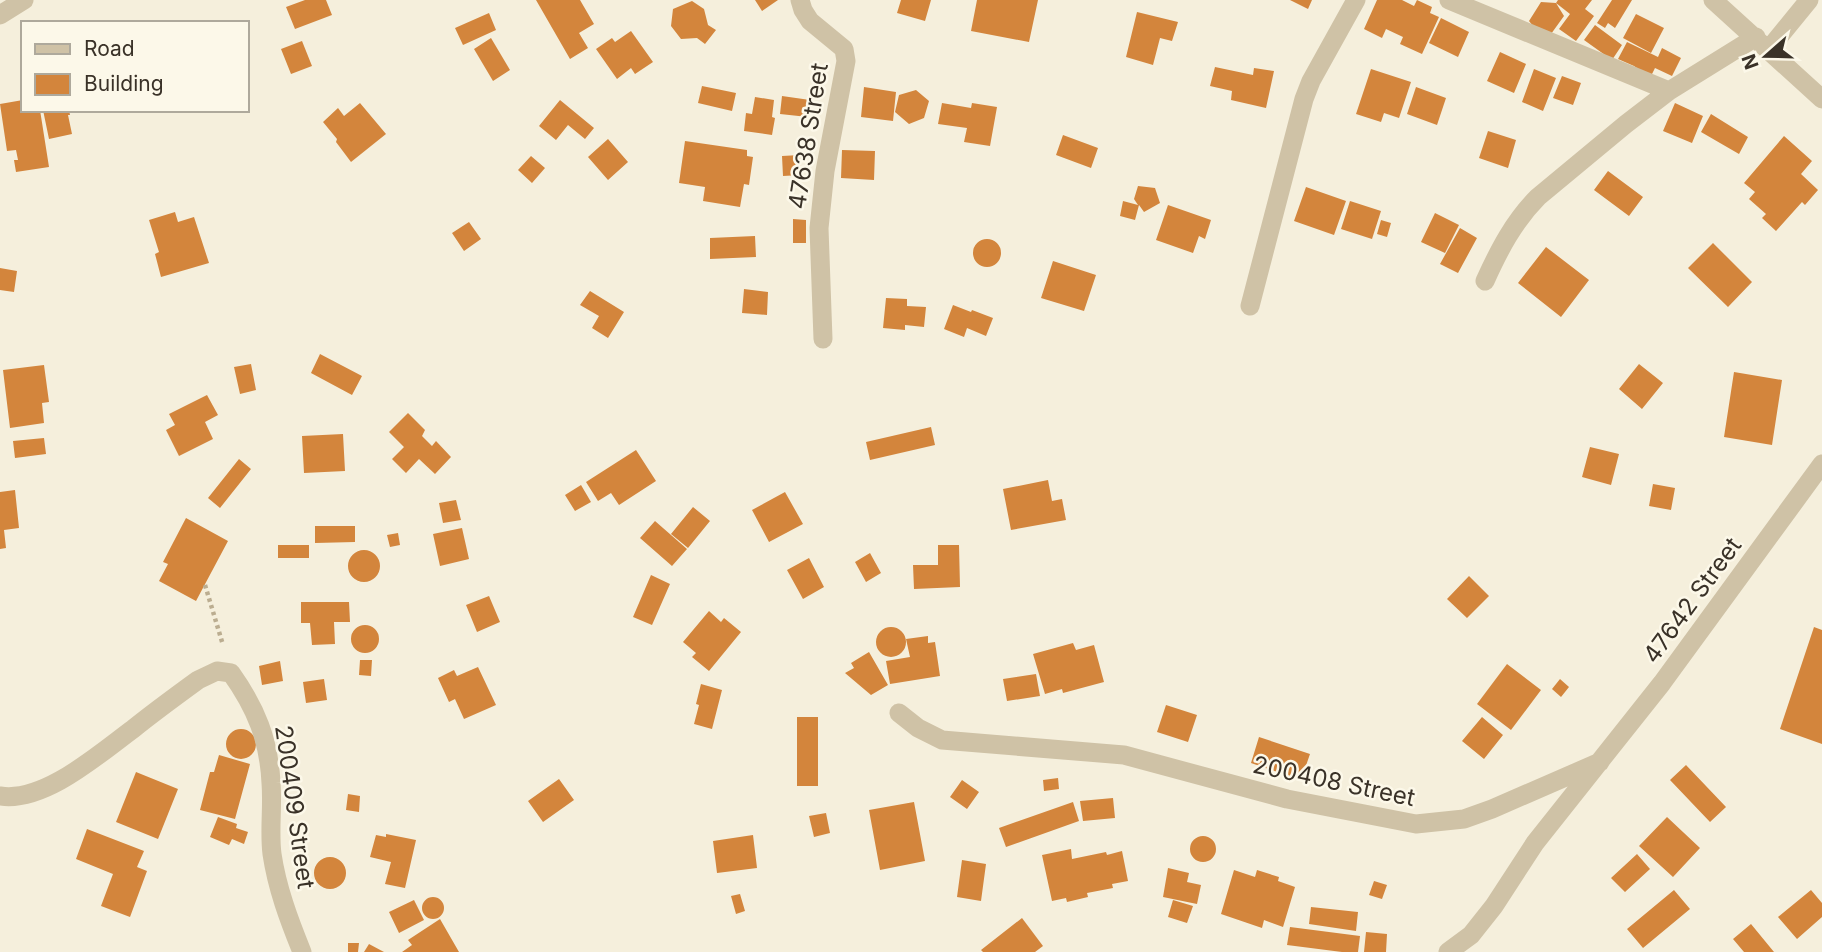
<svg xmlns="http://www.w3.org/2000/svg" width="1822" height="952" font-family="Inter,sans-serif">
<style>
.building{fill:#d3853c}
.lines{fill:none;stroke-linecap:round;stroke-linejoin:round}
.path{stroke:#bbad90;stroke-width:4.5;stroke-dasharray:3.5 3.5;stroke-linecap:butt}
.minor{stroke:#cfc2a6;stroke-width:19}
.labels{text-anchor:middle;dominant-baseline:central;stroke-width:5;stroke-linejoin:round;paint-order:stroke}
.street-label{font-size:24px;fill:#3a3228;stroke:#fcf8e9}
</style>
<rect width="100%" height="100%" fill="#f5efdc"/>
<path class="building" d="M305,0H326L332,15L295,29L286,7Z
M536,0H580L594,24L579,33L588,48L570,59Z
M755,0H778L762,11Z
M901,0H931L925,21L897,13Z
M977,0H1038L1029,42L971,31Z
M1290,0H1312L1308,9Z
M1377,0H1402L1414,6L1417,0L1432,7L1430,13L1439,17L1422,54L1400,44L1403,37L1386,29L1382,38L1364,29Z
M1558,0H1592L1585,9L1594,16L1576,41L1559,29L1570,14L1556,3L1564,16L1551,34L1538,32L1529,21L1541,2L1556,3Z
M1612,0H1632L1615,28L1608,23L1605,28L1597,23Z
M692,1L704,9L708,25L716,30L705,44L697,38L681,39L671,26L673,9Z
M1137,12L1178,22L1172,41L1160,38L1153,65L1126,57Z
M489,13L496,30L463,45L455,28Z
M1636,14L1664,28L1651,53L1623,38Z
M1441,18L1469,32L1458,57L1429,43Z
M1595,25L1622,45L1612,60L1584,40Z
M631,31L653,62L635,74L631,68L617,79L596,49L612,38L615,42Z
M491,38L510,70L493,81L474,49Z
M302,41L312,66L291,74L281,49Z
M1627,42L1658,57L1662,48L1681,58L1672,76L1655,68L1650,78L1634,66L1618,59Z
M1500,52L1526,64L1514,93L1487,81Z
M1215,67L1253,75L1254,68L1274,71L1266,108L1231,100L1232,91L1210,86Z
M1371,69L1411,82L1399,118L1384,113L1381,122L1356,114Z
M1534,69L1556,78L1543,111L1522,102Z
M1562,76L1581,83L1573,105L1553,98Z
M702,86L736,93L732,111L698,103Z
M864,87L896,92L893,121L861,117Z
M1416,87L1446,98L1437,125L1407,114Z
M916,90L929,101L924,118L909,124L895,112L899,95Z
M782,96L810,100L808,117L780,114Z
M755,97L774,100L772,117L775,118L772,135L744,131L746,113L752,114Z
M23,100V110H40L49,167L16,172L14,160H18L16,150L7,151L0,104Z
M560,100L594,128L585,139L568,125L556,140L539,126Z
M360,103L386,134L351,162L336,142L337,139L323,122L338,108L344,116Z
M942,103L971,108L972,103L997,107L990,146L964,142L967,128L938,124Z
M1675,103L1703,116L1692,143L1663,131Z
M43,110H69L70,115H68L72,134L49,139Z
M1711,114L1748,137L1739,154L1701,132Z
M1488,131L1516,140L1508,168L1479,158Z
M1063,135L1098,148L1091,168L1056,155Z
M1784,136L1812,161L1801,174L1818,190L1805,205L1802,202L1776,231L1762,218L1766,214L1749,199L1755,192L1744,183Z
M608,139L628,162L608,180L588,157Z
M685,141L747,150V156L753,157L749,185L744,184L740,207L703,201L705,187L679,183Z
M842,150L875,151L874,180L841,178Z
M800,155L801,175L783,176L782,156Z
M531,156L545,168L532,183L518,170Z
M1608,171L1643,197L1629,216L1594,190Z
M1138,186L1155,188L1160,203L1144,212L1139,205L1135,220L1120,216L1123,201L1138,205L1134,199Z
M1306,187L1346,201L1334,235L1294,221Z
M1350,201L1381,211L1372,239L1341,229Z
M1168,205L1211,220L1205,239L1199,236L1193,253L1156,240Z
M175,212L178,222L194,217L209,263L161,277L155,254L159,252L149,220Z
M1435,213L1459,225L1445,253L1421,242Z
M793,219L806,220V243H793Z
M1381,220L1391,223L1387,237L1377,234Z
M469,222L481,239L464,251L452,233Z
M1460,228L1477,238L1458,273L1440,264Z
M755,236L756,257L710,259V238Z
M973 253a14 14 0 1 1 28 0a14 14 0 1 1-28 0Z
M1713,243L1752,282L1728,307L1688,268Z
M1546,247L1589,280L1561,317L1518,283Z
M1053,261L1096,275L1084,311L1041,298Z
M0,268L17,271L14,292L0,290Z
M744,289L768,292L767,315L742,313Z
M590,291L624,312L608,338L592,328L599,316L580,305Z
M886,298L907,299V306L926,307L924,327L905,325V330L883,328Z
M953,305L971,312L972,310L993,318L986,336L967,328L964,337L944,329Z
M320,354L362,376L352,395L311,373Z
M251,364L256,390L240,394L234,367Z
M1639,364L1663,383L1642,409L1619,389Z
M44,365L49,402L42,403L44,423L10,428L3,370Z
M1734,372L1782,380L1772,445L1724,437Z
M207,395L218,415L205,422L213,439L179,456L166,430L175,425L169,414Z
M408,413L425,430L422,436L432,446L436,441L451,457L435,474L419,459L406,473L392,459L404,447L389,432Z
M931,427L935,445L870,460L866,442Z
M343,434L345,471L304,473L302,436Z
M44,438L46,454L15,458L13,441Z
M1590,447L1619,454L1611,485L1582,477Z
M636,450L656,481L619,505L611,493L598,501L586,482Z
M239,459L251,469L220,508L208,498Z
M1048,480L1052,501L1062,499L1066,520L1011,530L1003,489Z
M1653,484L1675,488L1671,510L1649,506Z
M581,485L591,502L575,511L565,495Z
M15,490L19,528L4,530L6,548L0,549V492Z
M785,492L803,524L769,542L752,510Z
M456,500L461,520L443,523L439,503Z
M693,507L710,521L688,548L671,534Z
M186,518L228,541L196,601L159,581L168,564L163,562Z
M655,521L687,549L672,566L640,538Z
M315,526H355V542L315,543Z
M462,528L469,559L440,566L433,534Z
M398,533L400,545L390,547L387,535Z
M278,545H309V558H278Z
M938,545H959L960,587L914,589L913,565H938Z
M348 566a16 16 0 1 1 32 0a16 16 0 1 1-32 0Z
M870,553L881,573L866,582L855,562Z
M809,558L824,587L803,599L787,570Z
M651,575L670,584L652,625L633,617Z
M1469,576L1489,596L1467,618L1447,599Z
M489,596L500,622L477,632L466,605Z
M301,602H349L350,622H334L335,644L312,645L310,623H301Z
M709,611L721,622L724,618L741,632L709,671L692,657L696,653L683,642Z
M351 639a14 14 0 1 1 28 0a14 14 0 1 1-28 0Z
M876 642a15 15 0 1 1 30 0a15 15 0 1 1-30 0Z
M1814,627L1822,630V744L1780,729Z
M928,636V643L935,642L940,676L890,684L886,661L910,657L906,639Z
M1073,643L1076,650L1094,645L1104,682L1063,693L1062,689L1045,694L1033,654Z
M869,652L888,685L871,695L845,673L854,668L851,663Z
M360,660H372L371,676L359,675Z
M280,661L283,681L262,685L259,666Z
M1507,664L1541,690L1511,730L1477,704Z
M478,667L496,705L464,719L455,699L449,702L438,678L454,670L457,676Z
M1036,674L1040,696L1007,701L1003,679Z
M324,679L327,700L306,703L303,682Z
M1560,679L1569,687L1561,697L1552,689Z
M701,684L722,690L712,729L694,724L699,705L696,704Z
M1166,705L1197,715L1188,742L1157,732Z
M797,717H818V786H797Z
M1482,717L1503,735L1484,759L1462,741Z
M226 744a15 15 0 1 1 30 0a15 15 0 1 1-30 0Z
M1259,737L1310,754L1301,780L1251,763Z
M219,755L250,764L235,819L200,810L210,772H214Z
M1686,765L1726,807L1710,822L1670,780Z
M136,772L178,789L158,839L116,822Z
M1058,778L1059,789L1044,791L1043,780Z
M559,779L574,800L543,822L528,801Z
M962,780L979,792L967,809L950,797Z
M348,794L360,796L359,812L346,810Z
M1113,798L1115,818L1083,821L1080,801Z
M914,802L925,861L880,870L869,810Z
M1073,802L1079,821L1006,847L999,828Z
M826,813L830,833L814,837L809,816Z
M218,817L237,824L236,828L248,832L244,844L232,839L229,845L210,837Z
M1667,817L1700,848L1673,877L1639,846Z
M87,829L144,851L137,867L147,871L130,917L101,906L113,874L76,859Z
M386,834L416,840L405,888L385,884L391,862L370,857L376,835L386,837Z
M753,835L757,868L717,873L713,841Z
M1190 849a13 13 0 1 1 26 0a13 13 0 1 1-26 0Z
M1071,849L1072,859L1106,852L1107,855L1122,851L1128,881L1112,884L1113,888L1087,893L1088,897L1067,902L1066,898L1052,901L1042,855Z
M1637,854L1650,869L1625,892L1611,878Z
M314 873a16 16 0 1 1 32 0a16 16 0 1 1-32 0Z
M962,860L986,864L981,901L957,897Z
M1168,868L1189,873L1187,882L1201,885L1197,904L1163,897Z
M1234,870L1255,877L1257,870L1279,877L1278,881L1295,887L1283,927L1264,920L1262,928L1221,914Z
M1374,881L1387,885L1382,899L1369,895Z
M1674,890L1690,909L1643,948L1627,929Z
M1811,890L1822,903V917L1797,939L1778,917Z
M740,894L745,911L736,914L731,896Z
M422 908a11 11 0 1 1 22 0a11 11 0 1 1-22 0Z
M414,900L424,920L399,933L389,912Z
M1173,900L1193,906L1187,923L1168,917Z
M1311,907L1358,912L1356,931L1309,924Z
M1022,918L1043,946L1035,952H983L981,950Z
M440,919L459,952H402L412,945L408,940Z
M1751,924L1774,952H1744L1733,939Z
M1290,927L1360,936L1358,952H1342L1287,945Z
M1366,932L1387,934L1386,952H1364Z
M348,943H359L358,952H348Z
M369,944L384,952H364Z"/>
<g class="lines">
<path class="path" d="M205,585L223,645"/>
<path class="minor" d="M800,0L803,10L810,21L844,49L846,61L825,171L819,228L823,339
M1449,0L1669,91
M1713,0L1822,99
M0,15L24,0
M1769,49L1809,0
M1485,281C1499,250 1514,221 1538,197L1626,124L1669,91L1756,37
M1250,306L1304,99L1311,81L1356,0
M899,713L918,728L942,740L1124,755L1287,799L1416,824L1464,819L1492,809L1600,762
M0,796C44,803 99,754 133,729C154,712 176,696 198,680L217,671L231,673C256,708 269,740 271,783C273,807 269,831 272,854C277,888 289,920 302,952
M1448,952L1471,935L1494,906L1535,843L1662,683L1822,464"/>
</g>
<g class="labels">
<g class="street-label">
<text transform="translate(808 136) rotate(-81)">47638 Street</text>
<text transform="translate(1692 600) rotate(-54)">47642 Street</text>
<text transform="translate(1334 781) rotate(12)">200408 Street</text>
<text transform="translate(295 807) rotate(82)">200409 Street</text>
</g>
</g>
<rect x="21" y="21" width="228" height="91" fill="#fcf8e9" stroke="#aea99c" stroke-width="2"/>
<rect x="35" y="44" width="35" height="10" fill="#cfc2a6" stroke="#aea99c" stroke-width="2"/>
<text x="84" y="56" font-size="21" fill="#3a3228">Road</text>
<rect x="35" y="74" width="35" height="21" fill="#d3853c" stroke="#aea99c" stroke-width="2"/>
<text x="84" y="91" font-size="21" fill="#3a3228">Building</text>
<g transform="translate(1766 56) rotate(250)" stroke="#fcf8e9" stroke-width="5" paint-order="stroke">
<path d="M0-5L12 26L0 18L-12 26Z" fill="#3a3228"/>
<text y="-10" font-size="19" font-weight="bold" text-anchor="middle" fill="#3a3228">N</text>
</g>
</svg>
